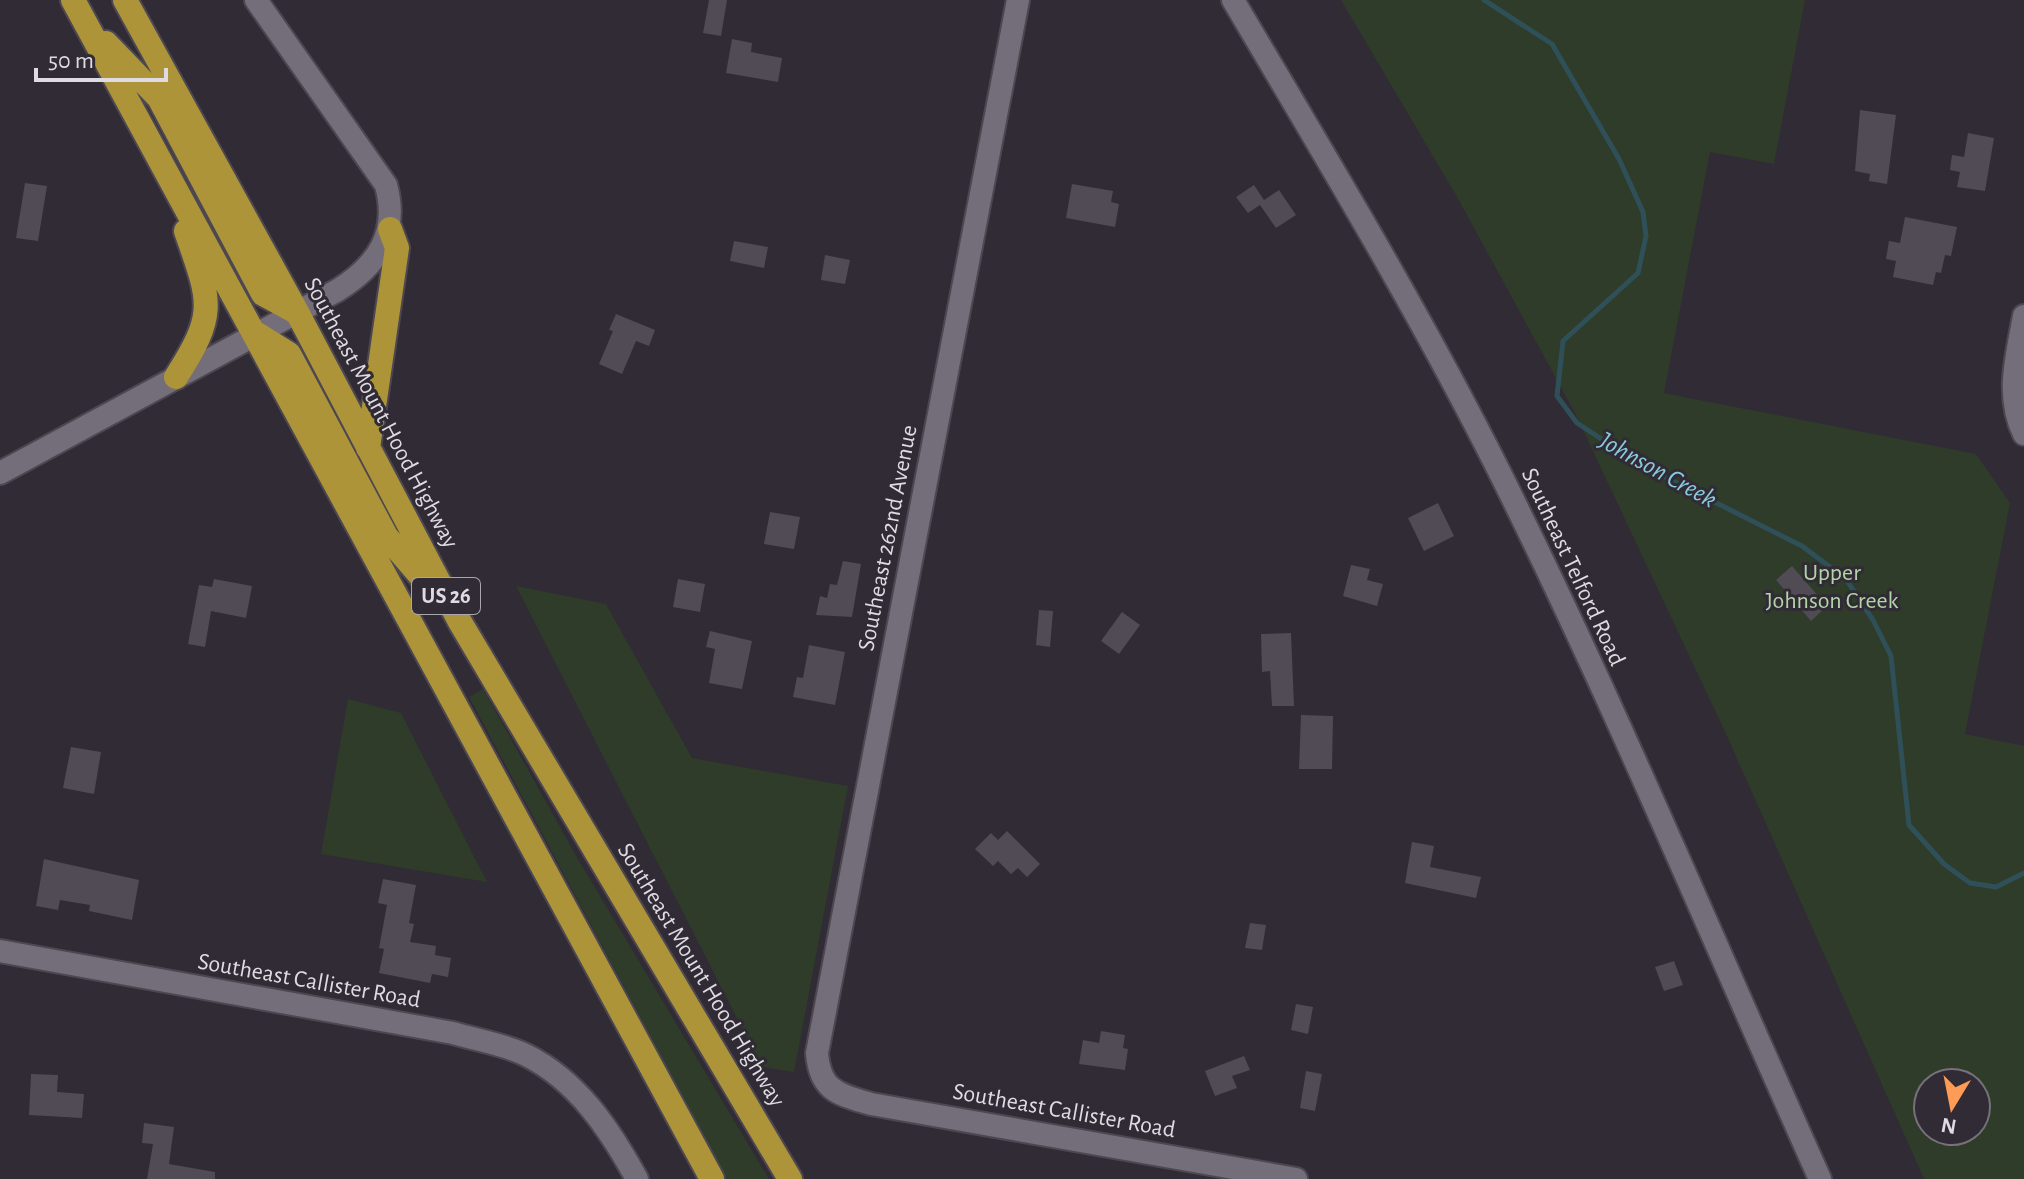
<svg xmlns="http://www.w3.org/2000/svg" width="2024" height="1179" font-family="'Alegreya Sans',sans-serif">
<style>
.green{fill:#2e3c29;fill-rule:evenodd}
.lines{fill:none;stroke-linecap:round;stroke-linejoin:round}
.stream{stroke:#2f5059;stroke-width:5}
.building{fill:#514b56}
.minor-casing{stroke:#4c4750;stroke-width:26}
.highway-casing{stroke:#4c4750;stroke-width:28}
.minor{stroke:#746e7a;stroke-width:22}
.highway{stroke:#ad9439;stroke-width:24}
.labels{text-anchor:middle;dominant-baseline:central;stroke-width:6;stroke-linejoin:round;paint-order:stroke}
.shield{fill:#302b35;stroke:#aaa6ae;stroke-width:2}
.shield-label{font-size:22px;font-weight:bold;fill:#dfdbe2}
.street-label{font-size:24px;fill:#dfdbe2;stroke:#302b35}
.park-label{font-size:24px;fill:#b3d4a7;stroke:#302b35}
.water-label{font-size:26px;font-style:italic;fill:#89cadd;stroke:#302b35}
</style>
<rect width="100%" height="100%" fill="#302b35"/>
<path class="green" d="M1341,0H1805L1774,164L1710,152L1664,393L1976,454L2010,503L1965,734L2024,746V1179H1924L1726,734L1575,413L1457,197ZM1928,1083H1976V1131H1928Z
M516,586L606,604L692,758L848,786L794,1072L762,1067Z
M483,689L579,861L769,1179H727L469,697Z
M348,699L401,713L487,882L321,854Z"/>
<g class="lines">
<path class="stream" d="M1484,0L1552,44L1619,159L1643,212L1646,236L1638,273L1563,341L1557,396L1577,423L1641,465L1802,546L1846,579L1873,620L1891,656L1909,825L1944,864L1970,883L1996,887L2024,873"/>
</g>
<path class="building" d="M709,0H727L721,36L703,33Z
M732,39L752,43L751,52L782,58L778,82L726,73Z
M1860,110L1896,115L1887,184L1869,181L1870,174L1855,171Z
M1968,133L1994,138L1985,191L1957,187L1960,172L1950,170L1952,155L1964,157Z
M25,183L47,186L38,241L16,238Z
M1072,184L1113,191L1111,202L1119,204L1115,227L1066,218Z
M1254,185L1264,200L1279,190L1296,215L1276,228L1260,205L1248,213L1236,197Z
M1905,217L1957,227L1951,256L1945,255L1941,273L1936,272L1933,285L1893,277L1896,261L1886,259L1889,241L1900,243Z
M734,241L768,247L764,268L730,261Z
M825,255L850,260L845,284L821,280Z
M616,314L655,330L649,346L636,341L622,374L599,364L613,331L609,330Z
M1438,503L1454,536L1424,551L1408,518Z
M770,512L800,517L794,549L764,544Z
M843,561L861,564L852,617L816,615L820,596L827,598L830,584L837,585Z
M1351,565L1370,569L1367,580L1383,584L1377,606L1343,596Z
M1792,566L1827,606L1811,621L1776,580Z
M214,579L252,586L246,618L211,611L205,647L188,644L199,585L212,587Z
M678,579L705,584L700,612L673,607Z
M1039,610L1053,611L1050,647L1036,645Z
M1122,612L1140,625L1119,654L1101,641Z
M710,631L752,641L742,689L709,683L715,649L706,647Z
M1291,633L1294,706H1272L1270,671L1262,672L1261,634Z
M809,645L845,652L835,705L793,697L797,677L803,678Z
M1301,715L1333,716L1332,769H1299Z
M71,747L101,752L94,794L63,788Z
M1007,831L1040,864L1027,877L1018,868L1011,874L998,861L993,866L975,849L991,833L998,840Z
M1412,842L1434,846L1430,867L1481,877L1476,898L1405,883Z
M44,859L139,880L132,920L89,911L90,905L60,900L58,910L36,906Z
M383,879L416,885L409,923L414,924L410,942L436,946L435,955L451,958L448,977L432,974L430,983L379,973L384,949L379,948L387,905L378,903Z
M1250,923L1266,925L1262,950L1245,948Z
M1674,961L1683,985L1664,991L1655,967Z
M1296,1004L1313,1007L1308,1034L1291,1030Z
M1101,1031L1125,1035L1123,1048L1128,1049L1125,1070L1079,1064L1083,1040L1099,1043Z
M1244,1056L1250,1070L1232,1076L1237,1088L1215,1096L1205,1071Z
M1306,1071L1322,1074L1315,1111L1300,1108Z
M31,1074L58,1075L57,1092L84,1094L82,1118L29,1115Z
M144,1123L174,1127L169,1164L215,1172V1179H147L153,1144L142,1143Z"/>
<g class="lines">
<defs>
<path id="minor" d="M1018,0L817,1053C820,1091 838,1094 871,1104L1296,1179
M1233,0C1325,156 1419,311 1500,473C1615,704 1714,943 1820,1179
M2024,316C2017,355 2005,396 2024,434
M0,473L338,290C378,265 399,233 386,185L256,0
M0,951L453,1033C476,1040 504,1044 526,1055C578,1081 610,1130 637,1179"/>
<path id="highway" d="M73,0L712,1179
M125,0L297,312L460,622L790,1179
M106,43L159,98L263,294L296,312
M257,334L289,354L386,536L430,587
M176,377C218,312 210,301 186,231
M368,448L397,248L390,229"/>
</defs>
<use href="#minor" class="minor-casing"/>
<use href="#highway" class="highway-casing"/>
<use href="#minor" class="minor"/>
<use href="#highway" class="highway"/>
</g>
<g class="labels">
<rect class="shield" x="412" y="578" width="68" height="36" rx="6"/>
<g class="shield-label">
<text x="446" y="596">US 26</text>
</g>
<g class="street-label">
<text transform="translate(381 413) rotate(62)">Southeast Mount Hood Highway</text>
<text transform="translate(888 538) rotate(-79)">Southeast 262nd Avenue</text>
<text transform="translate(1573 567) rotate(65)">Southeast Telford Road</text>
<text transform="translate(701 975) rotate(59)">Southeast Mount Hood Highway</text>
<text transform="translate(309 981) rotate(10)">Southeast Callister Road</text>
<text transform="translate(1064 1111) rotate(10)">Southeast Callister Road</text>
</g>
<g class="park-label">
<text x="1832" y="573">Upper<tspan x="1832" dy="28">Johnson Creek</tspan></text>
</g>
<g class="water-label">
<text transform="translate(1658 470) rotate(29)">Johnson Creek</text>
</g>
</g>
<g transform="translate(1952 1107) rotate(190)"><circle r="38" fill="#302b35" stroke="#76717a" stroke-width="2"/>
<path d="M0-6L14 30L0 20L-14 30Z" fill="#fe9c57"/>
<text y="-12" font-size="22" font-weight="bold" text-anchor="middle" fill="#dfdbe2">N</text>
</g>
<path d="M36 68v12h130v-12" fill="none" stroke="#dfdbe2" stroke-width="4"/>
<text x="48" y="68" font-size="24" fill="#dfdbe2" stroke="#302b35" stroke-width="6" paint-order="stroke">50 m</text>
</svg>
